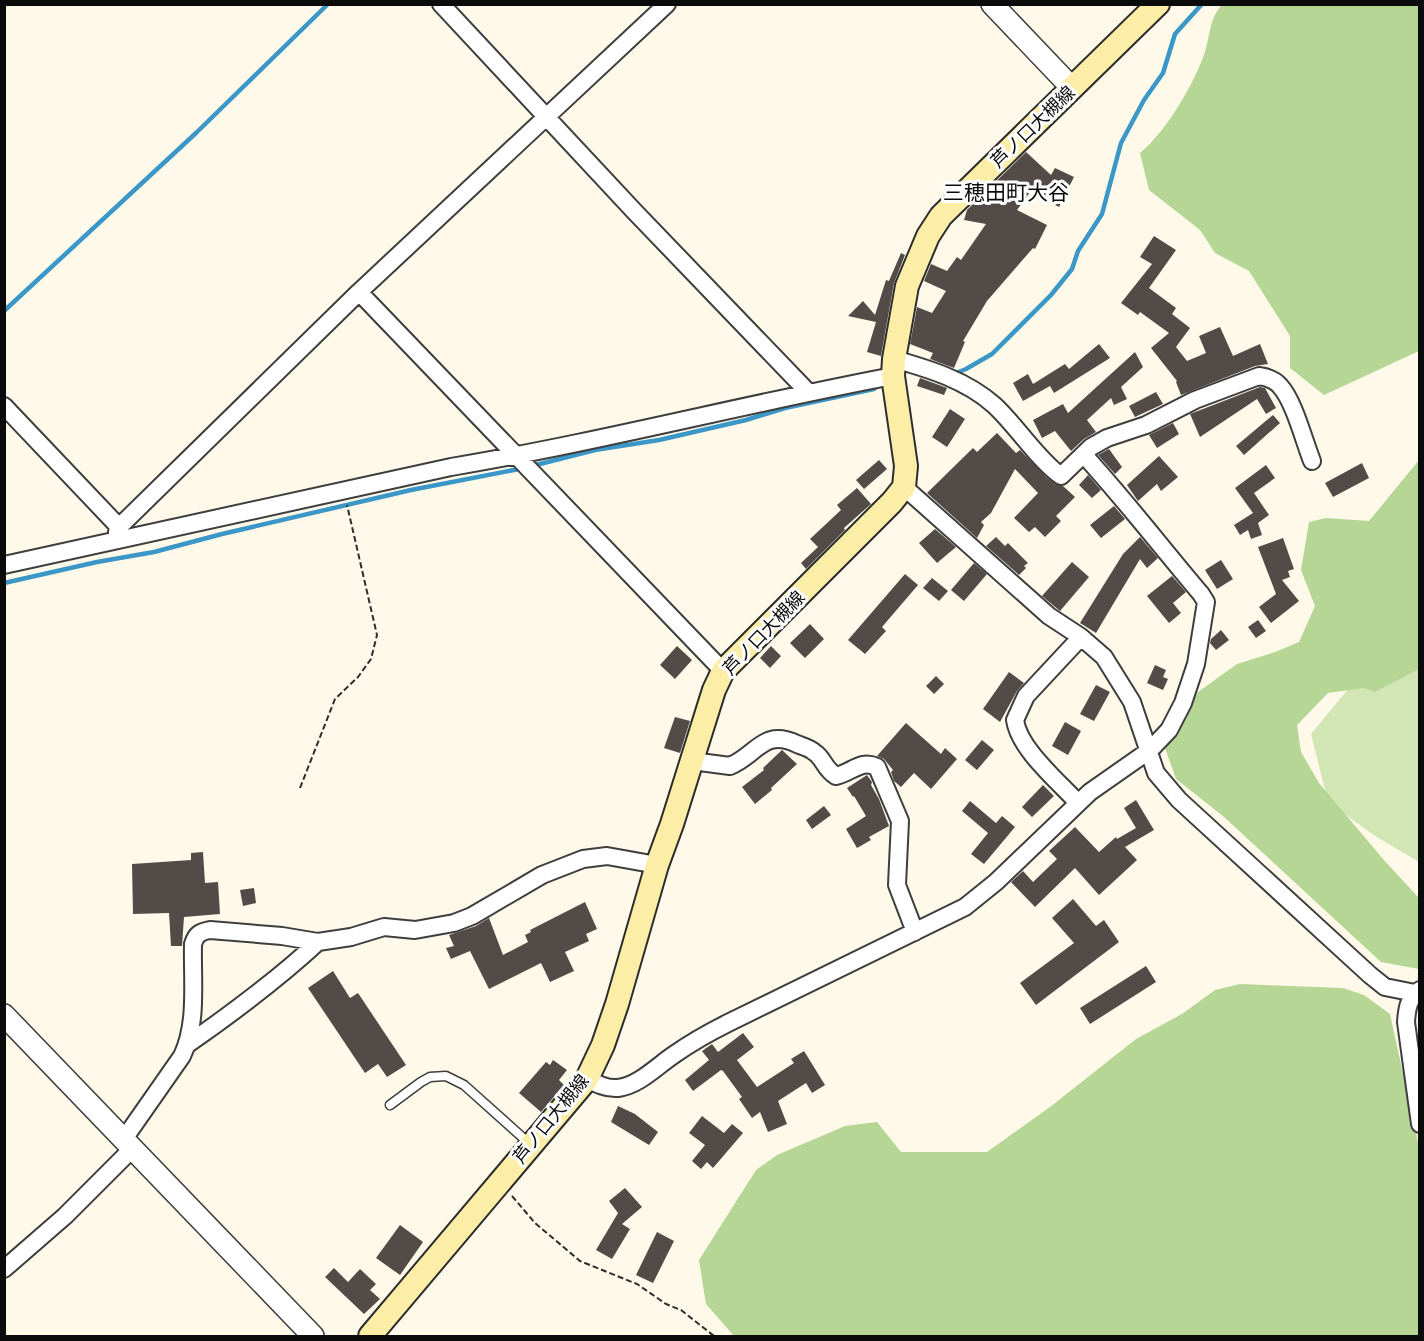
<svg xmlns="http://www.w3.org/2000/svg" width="1424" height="1341" font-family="Bitter,'Noto Sans JP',serif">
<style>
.green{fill:#d2e6b5}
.forest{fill:#b6d695}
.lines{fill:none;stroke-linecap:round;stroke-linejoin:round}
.stream{stroke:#3a97c7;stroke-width:4.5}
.building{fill:#534b48}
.service-casing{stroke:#3e3e3e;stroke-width:11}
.minor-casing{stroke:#3e3e3e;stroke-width:20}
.tertiary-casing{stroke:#3e3e3e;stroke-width:24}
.secondary-casing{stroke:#2d2d2d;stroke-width:26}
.path{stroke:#2d2d2d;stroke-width:2;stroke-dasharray:6 3;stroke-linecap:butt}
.service{stroke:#fff;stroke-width:8}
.minor{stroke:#fff;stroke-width:16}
.tertiary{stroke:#fff;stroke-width:21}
.secondary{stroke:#fceda7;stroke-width:22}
.labels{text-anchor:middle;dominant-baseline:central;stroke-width:6;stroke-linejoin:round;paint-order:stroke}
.street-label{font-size:18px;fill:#0b0b0b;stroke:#fff}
.quarter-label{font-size:21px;fill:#0b0b0b;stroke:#fff}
</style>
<rect width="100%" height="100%" fill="#fef9e9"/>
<path class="green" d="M1419,655V862L1375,836L1328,802L1311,734L1363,671Z"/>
<path class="forest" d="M1222,5H1419V351L1324,395L1290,368V336L1249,271L1215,253L1200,230L1149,190L1140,153C1166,132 1194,84 1205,52C1210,35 1210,17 1222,5Z
M1419,460V669L1375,692L1363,688L1328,693L1297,725L1301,752L1319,783L1383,859L1419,898V969L1381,962L1224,817L1176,779L1165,748L1198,692L1237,664L1275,652L1299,642L1315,606L1301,570L1309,522L1326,518L1369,521Z
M1240,984L1343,988L1364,995L1390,1014L1419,1147V1336H734L706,1304L699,1260L756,1170L777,1155L845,1126L877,1122L901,1152H987L1050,1107L1136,1039L1182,1014L1215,990Z"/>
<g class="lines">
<path class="stream" d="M4,311L196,133L328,4
M954,374L966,369L992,354L1051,295L1072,269L1078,251L1102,214L1121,143L1144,100L1163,73L1175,34L1202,4
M532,466L595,450L659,440L746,420L785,408L874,389L879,384
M4,583L97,562L154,552L222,534L411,490L524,468"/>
</g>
<path class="building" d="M1026,152L1051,175L1055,168L1074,177L1059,207L1030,192L1017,210L1047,225L1035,249L1033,248L987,301L963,341L965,342L954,368L930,359L933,353L910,344L917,307L932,313L946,291L924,281L931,264L947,271L957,257L961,260L986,224L964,220L967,210Z
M1154,236L1176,250L1149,288L1176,308L1172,314L1190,328L1176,347L1187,361L1206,353L1199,336L1220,327L1233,356L1260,344L1268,364L1255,366L1181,395L1176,382L1177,381L1151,348L1169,333L1140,312L1138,315L1121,303L1152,264L1140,257Z
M901,253L905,255L894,283L881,356L867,352L876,322L848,316L863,301L875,315L886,280L889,281Z
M1099,344L1110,358L1054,393L1050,386L1023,401L1013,383L1028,374L1033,384L1065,364L1069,369Z
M1135,352L1143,367L1121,387L1127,399L1114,405L1111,398L1087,420L1096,432L1084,439L1071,451L1055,431L1042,438L1033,420L1063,404L1068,413Z
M920,378L947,388L944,395L917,386Z
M1260,387L1265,388L1276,408L1266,414L1257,399L1200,437L1190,414Z
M1156,392L1163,404L1135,417L1129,406Z
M950,409L965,419L947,447L932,437Z
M1273,415L1280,423L1244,455L1236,446Z
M1173,423L1179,434L1157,448L1149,435Z
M997,433L1016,453L1020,450L1046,477L1055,484L1063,486L1075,497L1056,516L1061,521L1045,537L1035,527L1029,532L1014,518L1038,493L1015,469L991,513L981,522L984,525L977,538L927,493L973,448L977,452Z
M1109,449L1122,467L1115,474L1098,455Z
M1159,456L1178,477L1161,491L1157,484L1138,501L1127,485Z
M879,460L887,469L864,489L856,480Z
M1362,463L1369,478L1333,497L1325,483Z
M1266,465L1275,478L1254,493L1269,515L1258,523L1262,535L1251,539L1248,530L1240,535L1234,525L1253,513L1235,488Z
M1088,475L1101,490L1092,498L1079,485Z
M857,488L871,504L844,528L845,530L806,569L801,563L818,547L810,539L841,510L837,505Z
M1114,506L1125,519L1101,538L1090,525Z
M935,529L956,547L937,563L919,543Z
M996,537L1005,546L1008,543L1028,563L1024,566L1026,568L1019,575L986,546Z
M1140,537L1158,558L1147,568L1140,559L1096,633L1080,623L1123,554Z
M1283,538L1294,569L1288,571L1290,577L1282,580L1299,601L1271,623L1259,607L1276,594L1258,547Z
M1221,560L1233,579L1217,589L1205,570Z
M1072,562L1089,577L1060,611L1042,596Z
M974,563L987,574L964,601L951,590Z
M905,574L918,585L882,627L886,631L865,654L848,640Z
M1172,576L1186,592L1173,603L1181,613L1169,623L1147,596Z
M932,578L948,591L939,601L923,588Z
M1258,620L1266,631L1256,638L1248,627Z
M810,624L824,639L805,658L790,643Z
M1221,630L1229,640L1216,650L1210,643L1211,639Z
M677,646L692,660L675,679L660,665Z
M771,646L781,656L770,668L760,658Z
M1155,665L1166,670L1163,677L1168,679L1163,690L1147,683Z
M1009,672L1024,683L1017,691L1000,722L983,709Z
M936,676L944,684L934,694L926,686Z
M1096,685L1110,692L1094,721L1080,714Z
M675,717L690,721L680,753L664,748Z
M1065,722L1081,731L1068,755L1052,746Z
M906,723L941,754L945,748L957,759L931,789L914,773L901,787L894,781L891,772L893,770L884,759L877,756Z
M982,740L994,750L977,770L965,760Z
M782,750L797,764L771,788L772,790L755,804L742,787L764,770L763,768Z
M867,775L872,782L871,785L879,799L889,826L869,837L871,840L857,848L846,829L866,816L854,796L853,797L847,788Z
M1043,785L1054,796L1032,817L1022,807Z
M1136,800L1154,830L1125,847L1137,860L1099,895L1075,868L1035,907L1011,882L1023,871L1033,882L1057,859L1049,851L1075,827L1099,852L1116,837L1117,839L1136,828L1124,808Z
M970,801L996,823L1002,816L1015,827L984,864L971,854L988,833L962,811Z
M824,806L831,815L812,829L806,820Z
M203,852L205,883L218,882L220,914L184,917L182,946H171L169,913L133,914L132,864L191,860V853Z
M254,888L256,903L243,906L240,890Z
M1073,899L1096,926L1104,920L1119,942L1036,1005L1020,983L1074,943L1052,918Z
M585,902L597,929L586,934L589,941L565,952L574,971L550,982L541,963L489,989L470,951L451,959L446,948L454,946L449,935L476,926L489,918L503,955L528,942L525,935L531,932L530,930Z
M1146,966L1156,982L1090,1024L1080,1008Z
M333,971L350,998L358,993L406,1065L387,1077L378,1064L365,1073L308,988Z
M743,1033L754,1047L737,1060L757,1087L794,1063L791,1059L804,1051L825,1085L812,1093L806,1083L778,1101L787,1124L768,1132L760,1112L752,1118L739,1099L742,1097L723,1071L721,1070L693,1091L685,1080L709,1060L702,1051L712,1044L718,1052Z
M553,1060L567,1070L559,1080L564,1085L541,1112L519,1093L546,1062L550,1065Z
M618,1106L635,1114L658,1132L649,1145L611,1122Z
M702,1116L724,1133L732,1124L743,1133L713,1168L707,1162L701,1169L692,1161L705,1145L689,1133Z
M625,1188L642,1207L622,1224L630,1229L612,1259L596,1250L618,1213L609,1201Z
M400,1225L423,1242L400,1275L376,1258Z
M657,1232L674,1241L653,1283L636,1275Z
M334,1268L348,1282L360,1269L376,1284L370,1290L380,1299L364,1314L325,1277Z"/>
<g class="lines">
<defs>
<path id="service" d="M390,1105L421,1082L430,1077L446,1076L464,1085L531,1145"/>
<path id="minor" d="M441,4L634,211L808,392
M359,292L723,671
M894,359C929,369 966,380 994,405C1016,425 1038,460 1061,476L1091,447L1107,438L1146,425L1195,400L1259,376C1267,377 1275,380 1280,386C1294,401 1304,441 1312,461
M4,406L119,527
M904,487L1049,616L1081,637L1104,657L1132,702L1156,773L1179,800L1370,975L1385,987L1415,993
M117,539V532L119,527L359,292L667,4
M4,565L451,467C600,442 745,404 893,376
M692,761L730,766C757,755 763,728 797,744C802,746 810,748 814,752C824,758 824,769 836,776C853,772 861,759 877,767L900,821L897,885L915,932
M1078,803C1058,781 1019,749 1015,720L1026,696L1081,637
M1420,990C1408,998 1407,1009 1406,1022L1420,1124
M188,1044C234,1012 277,980 318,942
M587,1079C597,1084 607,1089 618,1088C640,1085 658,1065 675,1054C692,1042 710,1032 728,1023L965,907L996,882L1090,792L1150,750L1169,730L1183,703L1196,664L1206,602L1201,594C1162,548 1125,500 1084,455
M124,1139L182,1056C198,1023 192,980 193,944C196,934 200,932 210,930L282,936L318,942L351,937L384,927L415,930L454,923L472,916L542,875L583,859L607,856L657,865
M4,1269L65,1216L133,1148"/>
<path id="tertiary" d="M992,4L1072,88
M4,1015L313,1336"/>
<path id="secondary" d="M370,1336L587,1079L603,1045L617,1004L657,865L672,824L714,690L723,671L892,502L904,487L906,466L893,376L894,359L907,286L928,236L941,216L1158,4"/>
</defs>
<use href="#service" class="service-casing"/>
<use href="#minor" class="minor-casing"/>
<use href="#tertiary" class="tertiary-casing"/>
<use href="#secondary" class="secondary-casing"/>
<path class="path" d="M300,788L335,699L358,677L371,659L377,635L347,505
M512,1196L535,1223L580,1261L637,1284L666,1304L681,1310L714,1336"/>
<use href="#service" class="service"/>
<use href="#minor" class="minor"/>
<use href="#tertiary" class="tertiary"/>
<use href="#secondary" class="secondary"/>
</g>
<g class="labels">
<g class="street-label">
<text transform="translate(1033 127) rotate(-44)">芦ノ口大槻線</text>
<text transform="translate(764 633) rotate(-46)">芦ノ口大槻線</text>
<text transform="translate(551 1119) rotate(-51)">芦ノ口大槻線</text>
</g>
<g class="quarter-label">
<text x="1006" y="193">三穂田町大谷</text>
</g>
</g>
<rect width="1424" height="1341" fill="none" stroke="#0b0b0b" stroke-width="12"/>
</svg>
